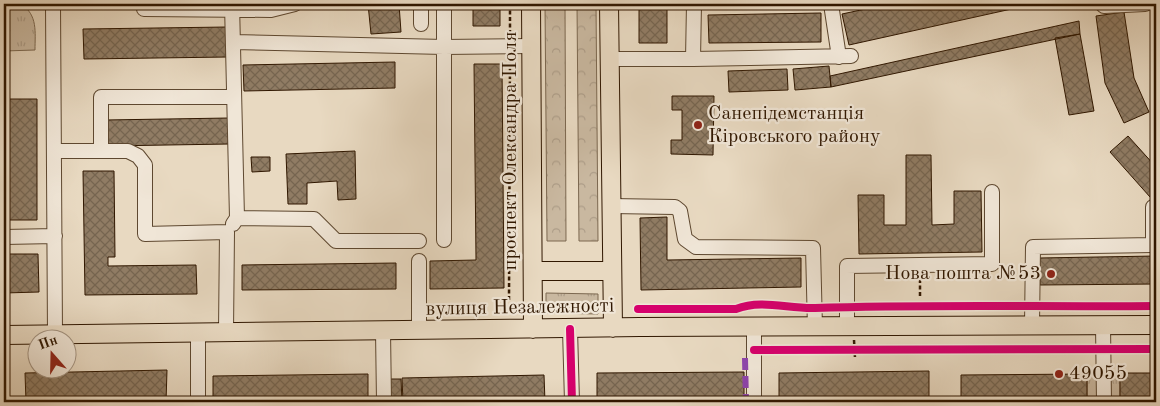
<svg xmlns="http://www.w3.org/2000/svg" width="1160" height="406" font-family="'Old Standard TT',serif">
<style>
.grass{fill:url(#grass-tufts);stroke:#7c6850}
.forest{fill:url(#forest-crowns);stroke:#7c6850}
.building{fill:url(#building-cross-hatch);stroke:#301700}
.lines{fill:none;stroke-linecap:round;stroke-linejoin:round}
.minor-casing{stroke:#5e4830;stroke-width:16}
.major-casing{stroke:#301700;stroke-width:20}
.path{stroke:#301700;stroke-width:2.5;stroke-dasharray:4 2.5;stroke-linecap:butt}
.minor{stroke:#f0e6d7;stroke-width:14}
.major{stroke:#e8d9c1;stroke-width:18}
.quiet{stroke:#8e44ad;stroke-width:6;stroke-dasharray:12 6;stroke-linecap:butt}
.cycleway-casing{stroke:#f0e6d7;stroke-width:11}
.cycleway{stroke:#d6006c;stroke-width:8}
.poi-dot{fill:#8f2418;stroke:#f0e6d7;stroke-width:2}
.labels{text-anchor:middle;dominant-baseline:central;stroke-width:4.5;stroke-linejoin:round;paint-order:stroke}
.poi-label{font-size:20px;fill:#301700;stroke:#f0e6d7;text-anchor:start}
.street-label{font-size:20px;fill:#301700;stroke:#f0e6d7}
</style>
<defs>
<pattern id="grass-tufts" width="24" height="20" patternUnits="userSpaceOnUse" patternTransform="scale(1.25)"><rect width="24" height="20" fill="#c9b8a0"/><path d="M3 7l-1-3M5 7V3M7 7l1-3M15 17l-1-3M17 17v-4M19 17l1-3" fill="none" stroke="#ad9d88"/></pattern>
<pattern id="forest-crowns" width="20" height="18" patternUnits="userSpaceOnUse" patternTransform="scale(1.25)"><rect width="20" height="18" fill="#c9b8a0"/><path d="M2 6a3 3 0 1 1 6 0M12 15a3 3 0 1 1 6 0" fill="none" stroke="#ad9d88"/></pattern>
<pattern id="building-cross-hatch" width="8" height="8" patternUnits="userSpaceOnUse" patternTransform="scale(1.25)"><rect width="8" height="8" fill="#907c64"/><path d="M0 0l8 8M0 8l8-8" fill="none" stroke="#766550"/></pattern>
</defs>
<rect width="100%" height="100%" fill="#e8d9c1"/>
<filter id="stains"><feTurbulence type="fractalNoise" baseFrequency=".004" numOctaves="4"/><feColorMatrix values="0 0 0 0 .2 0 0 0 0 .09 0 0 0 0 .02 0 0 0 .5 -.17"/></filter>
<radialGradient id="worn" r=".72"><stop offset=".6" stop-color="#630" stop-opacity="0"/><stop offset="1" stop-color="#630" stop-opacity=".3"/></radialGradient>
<path class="grass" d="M4,4H21C38,15 35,32 35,50L4,51Z
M546,293L598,294V314L546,313Z
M1120,373V402H1087V374Z"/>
<path class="forest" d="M545,4H565L566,241H547Z
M577,4H596L598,241H579Z"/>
<path class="building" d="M368,4H399L401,32L371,34Z
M473,4H500V26H473Z
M639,4H667V43H639Z
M889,4H1025V6L849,45L842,14Z
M1124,12L1134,78L1149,112L1124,123L1105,83L1096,16Z
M821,13V42L709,43L708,15Z
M1079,21L1080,34L831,87L830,76Z
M227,27L228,57L84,59L83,29Z
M1080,34L1094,111L1069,115L1055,38Z
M395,62V88L244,91L243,65Z
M474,64H502L504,288L430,289V261L476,260Z
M829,66L831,87L795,90L793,69Z
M787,69L788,90L729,92L728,71Z
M672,96H714L713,155L671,154V140H682V110H672Z
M4,99H37V220H4Z
M229,118V144L106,146L105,120Z
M1128,136L1156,167V191L1150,197L1110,152Z
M355,151L356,199L338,200L337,181L307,183V204H288L286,154Z
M906,155H931L932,225L954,224V191H981L982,252L859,254L858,195H884V225H906Z
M251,157H270V171L252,172Z
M83,171H114L115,257H108V266L196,265L197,294L85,295Z
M667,217V260L801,258V287L641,290L640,218Z
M4,254H38L39,292L4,293Z
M1156,256V284L1040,285L1039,258Z
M396,263V289L242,290V265Z
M167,370L166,402H26L25,373Z
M929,371V397L779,399V373Z
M744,372V402H597V373Z
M1120,373H1156V402H1120Z
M368,374V402H213V376Z
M1087,374V402H961V375Z
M544,375L545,402H403L402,378Z
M386,379H401L402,402H387Z"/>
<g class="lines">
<defs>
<path id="minor" d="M53,4L55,335
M232,4L237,218
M444,4V240
M831,4L839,57
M1102,4L1104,6L1145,4
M144,9L271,10L295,4
M421,24V4
M233,42L444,47L532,46
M609,59H693L694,4
M693,59L851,56
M101,150V97H234
M55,151H128L138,156L145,165V234L227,232L226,331
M611,206L675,207L680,211L685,239L696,247L813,248L815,328
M233,224L237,218L314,219L336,241H419
M4,237L55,236
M1032,325L1033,247L1153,245V207H1156
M1103,325L1104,402
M847,327V266L992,264V192
M570,329L572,402
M383,331L384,402
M419,331V261
M198,332V402
M754,402V327"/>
<path id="major" d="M531,4L533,329
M609,4L613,328
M533,271H611
M4,335L640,327L1156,325"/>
</defs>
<use href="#minor" class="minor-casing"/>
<use href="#major" class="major-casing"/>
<path class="path" d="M510,4V32
M920,279V298
M509,300L510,60
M854,340L855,358"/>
<use href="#minor" class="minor"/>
<use href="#major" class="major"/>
<path class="quiet" d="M745,358L746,402"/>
<defs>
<path id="cycleway" d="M638,309H736C762,299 788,309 815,308C928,304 1042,307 1156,306
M570,329L572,402
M754,350L1156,349"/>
</defs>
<use href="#cycleway" class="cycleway-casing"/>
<use href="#cycleway" class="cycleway"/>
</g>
<g class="poi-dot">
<circle cx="698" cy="125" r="5"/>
<circle cx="1051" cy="274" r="5"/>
<circle cx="1059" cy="374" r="5"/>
</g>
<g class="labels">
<g class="poi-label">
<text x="708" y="114">Санепідемстанція<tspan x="708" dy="23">Кіровського району</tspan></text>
<text x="1041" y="274" text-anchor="end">Нова пошта №53</text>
<text x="1069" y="374">49055</text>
</g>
<g class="street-label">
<text transform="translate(511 151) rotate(-90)">проспект Олександра Поля</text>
<text transform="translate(520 308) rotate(-1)">вулиця Незалежності</text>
</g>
</g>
<rect width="1160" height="406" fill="none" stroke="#e8d9c1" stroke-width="20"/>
<rect x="5" y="5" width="1150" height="396" fill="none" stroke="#301700" stroke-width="2.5"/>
<rect x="10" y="10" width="1140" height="386" fill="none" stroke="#301700"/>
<g transform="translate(52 354) rotate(340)"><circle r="24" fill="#f0e6d7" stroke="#a39381"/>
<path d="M0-4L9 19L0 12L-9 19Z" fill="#8f2418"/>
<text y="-8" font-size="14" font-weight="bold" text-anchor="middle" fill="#301700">Пн</text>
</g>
<rect width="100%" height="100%" filter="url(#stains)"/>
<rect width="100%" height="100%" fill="url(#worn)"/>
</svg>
